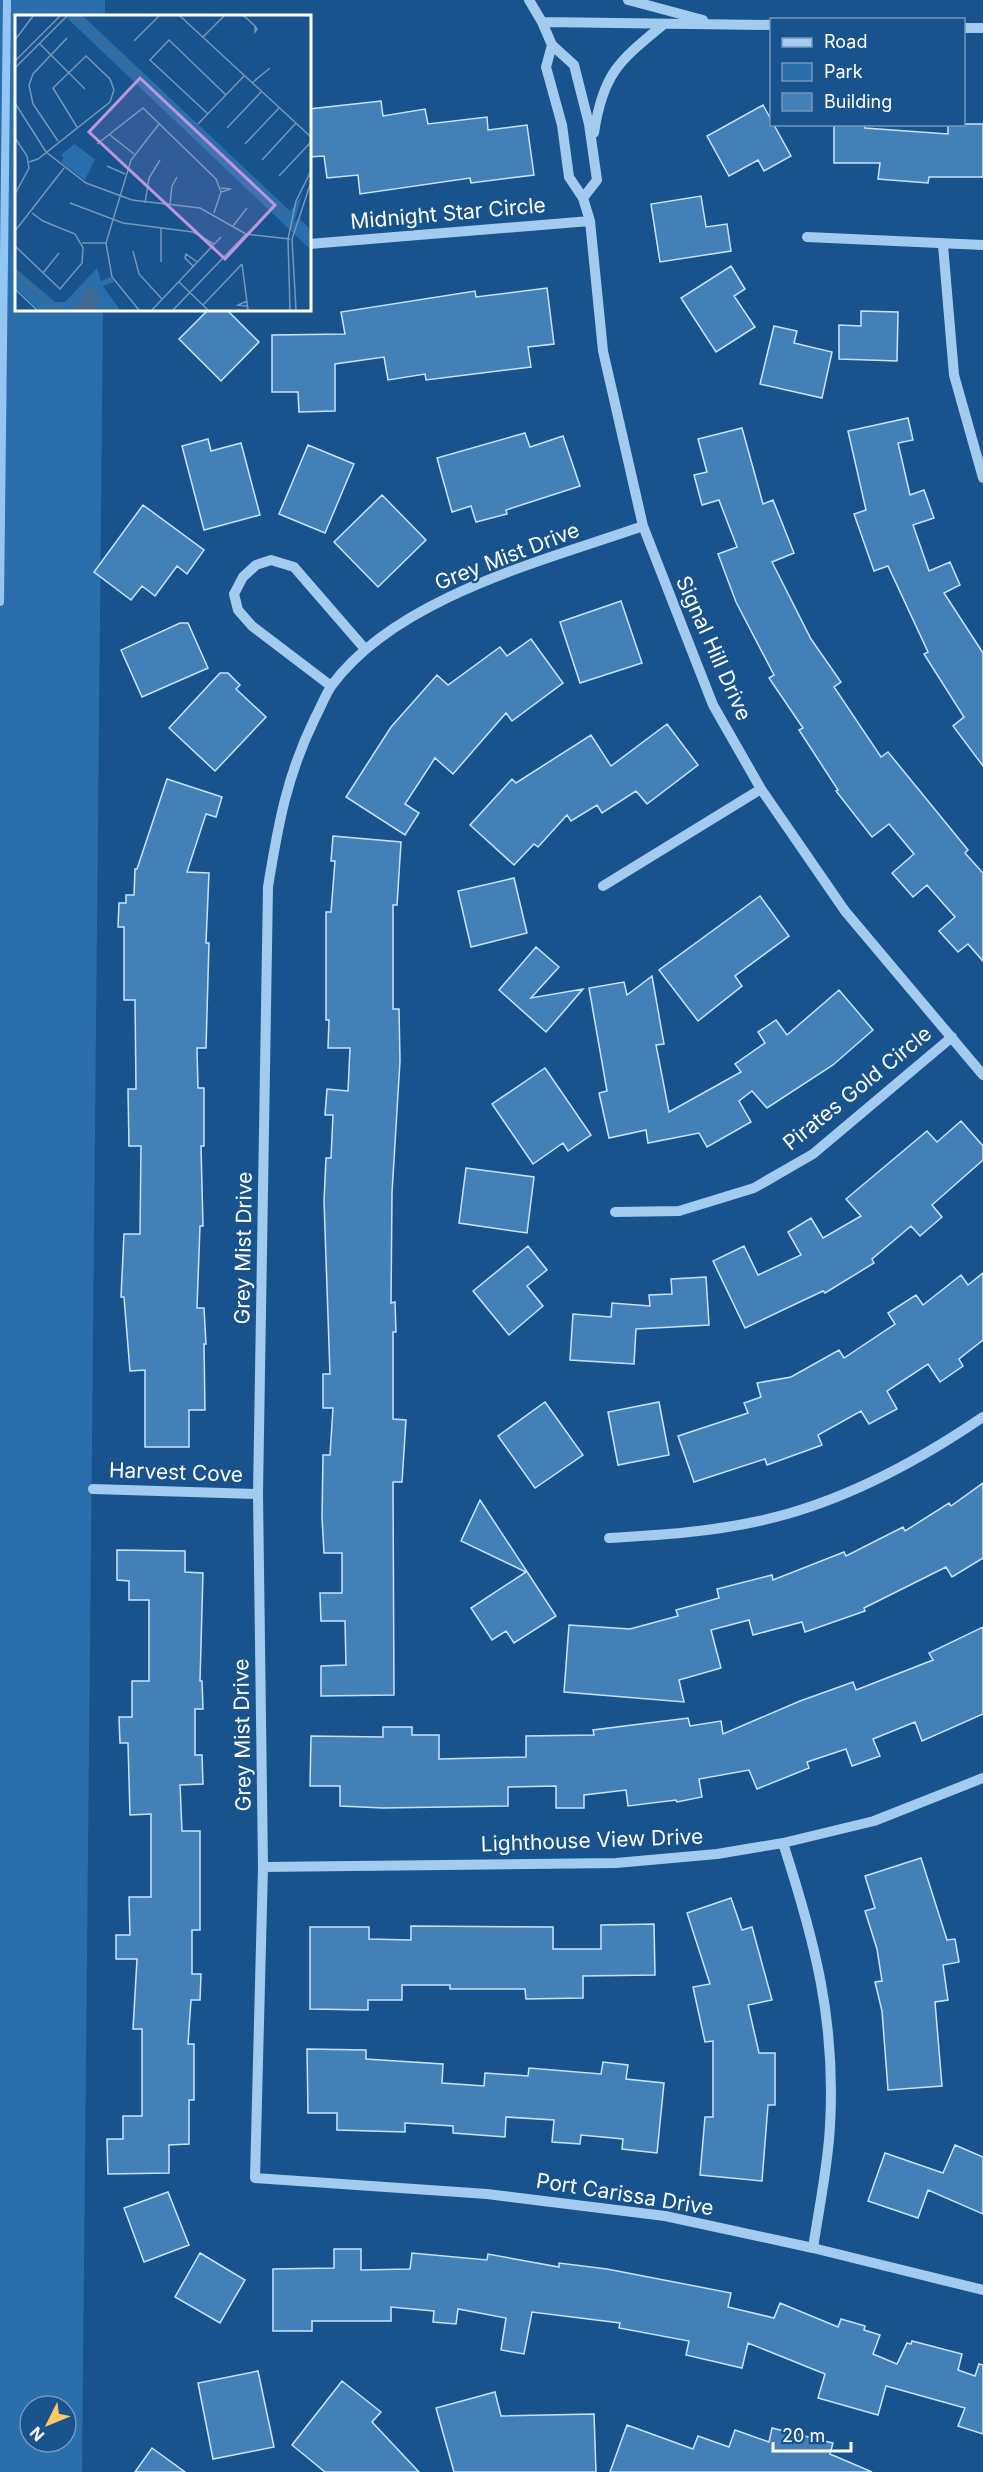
<svg xmlns="http://www.w3.org/2000/svg" width="983" height="2472" font-family="Inter,sans-serif">
<style>
.green{fill:#2a6eab;fill-rule:evenodd}
.lines{fill:none;stroke-linecap:round;stroke-linejoin:round}
.stream{stroke:#95c6f1;stroke-width:8}
.building{fill:#4480b8;stroke:#c9e3fb;stroke-width:1.5}
.minor{stroke:#a3caef;stroke-width:10}
.labels{text-anchor:middle;dominant-baseline:central;stroke-width:4.5;stroke-linejoin:round;paint-order:stroke}
.street-label{font-size:21px;fill:#fff;stroke:#18538d}
.inset-river{fill:none;stroke:#3f6a94;stroke-width:3}
.inset-road{fill:none;stroke:#7498bb;stroke-width:1.5}
.view{fill:#bd96df;fill-opacity:0.15;stroke:#bd96df;stroke-width:3}
.inset-edge{fill:none;stroke:#fff;stroke-width:3}
</style>
<rect width="100%" height="100%" fill="#18538d"/>
<path class="green" d="M0,0H105V16H16V309H103L82,2472H0ZM30,2406H66V2442H30Z"/>
<g class="lines">
<path class="stream" d="M0,602L7,0"/>
</g>
<path class="building" d="M381,101L383,116L425,109L428,124L487,117L488,130L527,125L534,175L471,183L470,178L360,194L358,175L327,178L324,156L309,157V109Z
M763,105L791,156L764,171L758,160L729,176L707,136Z
M834,124H865V128L948,134V124H983V177H929L928,183L878,179L880,163H834Z
M701,196L706,227L727,224L731,251L660,262L651,204Z
M731,266L745,289L734,296L755,327L716,352L681,298Z
M547,288L554,344L528,347L531,367L426,380L425,374L388,380L384,357L335,364V411L299,412L298,392H272V335L345,334L341,312L475,291L476,297Z
M209,309H226L259,342L221,381L179,339Z
M861,311L898,312L897,361L839,359V325L861,326Z
M774,326L797,331L794,343L832,352L822,398L760,384Z
M908,418L913,440L898,443L910,495L924,490L934,518L913,525L929,571L950,562L960,585L944,593L983,653V766L953,726L964,717L924,654L928,652L888,566L874,571L854,514L866,510L848,431Z
M742,428L763,504L773,500L794,553L772,562L811,639L841,682L834,687L881,757L888,752L968,850L965,853L983,873V961L968,944L958,952L939,931L955,917L927,885L913,897L892,873L914,854L889,824L872,837L836,791L838,790L799,730L803,728L769,678L774,675L736,602L718,554L737,547L719,500L702,505L694,475L707,472L698,439Z
M525,433L530,447L563,436L580,486L506,510L507,514L476,522L471,506L452,512L437,458Z
M208,439L211,451L241,443L260,515L204,530L182,446Z
M308,445L354,464L325,533L279,514Z
M382,495L426,540L378,587L334,542Z
M143,505L204,550L187,574L177,566L155,596L142,586L131,600L94,572Z
M621,601L642,663L580,683L560,622Z
M180,623H188L208,668L142,697L121,650Z
M531,639L563,683L512,721L506,713L453,774L435,758L405,804L419,813L405,835L346,797L391,727L437,675L448,685L500,647L507,656Z
M220,673H228L240,685L236,689L266,717L215,771L169,728Z
M667,724L698,765L647,804L636,791L602,813L597,805L571,821L567,815L538,847L534,844L514,865L470,825L512,779L516,783L591,735L611,766Z
M167,779L222,797L216,817L206,814L187,872L209,873L206,943H209L206,1048H197L198,1088H204V1146H201L203,1226H200L197,1308H204L206,1344H204L205,1410H189V1447H145V1370L130,1371L124,1297H121L124,1234H140L141,1146H129L128,1089H136L135,1000H124V927H118L119,903H126V895H134L135,869H137Z
M333,836L401,842L397,905H393V1009H399L400,1061L392,1193L391,1303L395,1302L396,1332H393V1419L406,1420L402,1482H393L394,1695L321,1696V1666L346,1665L345,1621H321L320,1593H342V1553H324L322,1518L323,1455H330L333,1408H323V1374H330L324,1201L326,1158H331L333,1115H325L327,1089L348,1091L350,1048H328L329,1020H326V912H331L335,861H331Z
M514,878L527,933L471,947L458,891Z
M760,896L789,936L735,976L742,986L698,1021L659,970Z
M536,947L559,967L531,998L583,989L546,1032L499,990Z
M652,976L664,1044L656,1045L669,1112L741,1072L735,1064L765,1043L758,1032L776,1020L787,1035L839,990L873,1030L833,1065L767,1108L752,1091L739,1101L751,1122L707,1147L699,1133L648,1143L646,1130L609,1138L599,1093L607,1091L589,988L624,982L627,995Z
M545,1068L591,1135L568,1151L563,1143L533,1164L492,1104Z
M961,1121L983,1146V1160L932,1205L942,1217L920,1236L911,1226L872,1259L874,1263L825,1293L823,1291L745,1328L713,1261L744,1246L758,1275L801,1255L788,1232L811,1218L823,1238L861,1216L846,1199L927,1131L937,1142Z
M466,1168L534,1177L527,1233L459,1223Z
M528,1246L547,1270L527,1286L543,1306L509,1335L473,1291Z
M983,1273V1340L959,1359L963,1366L940,1382L928,1364L887,1391L897,1409L869,1424L861,1411L818,1435L822,1445L767,1465L765,1459L694,1482L678,1436L748,1413L744,1403L761,1397L757,1383L791,1377L839,1350L844,1358L895,1324L888,1313L916,1295L923,1305L961,1275L968,1285Z
M706,1277L709,1325L636,1329L634,1364L570,1360L573,1314L611,1317L612,1303L650,1306L649,1295L672,1294L671,1279Z
M545,1402L583,1455L535,1488L498,1436Z
M659,1402L669,1455L618,1465L608,1412Z
M983,1483V1558L952,1577L946,1567L864,1608L865,1611L805,1632L802,1622L753,1635L749,1620L711,1630L721,1668L679,1680L684,1702L564,1692L569,1625L630,1629L678,1616L676,1610L719,1598L717,1589L772,1575L773,1580L844,1552L846,1556L903,1527L905,1531L949,1503L951,1506Z
M480,1500L556,1616L514,1643L506,1631L492,1640L471,1608L526,1572L461,1541Z
M117,1550L185,1551V1572L203,1573L200,1681H202L203,1709H195V1755H202L203,1784L180,1785L182,1831H200V1930H192V1974H201L200,2000H191L188,2044H194V2100H189V2144L169,2145V2173L108,2174L107,2139H123V2116H142V2029H133L137,1959H116V1935H130L129,1897H151V1814L130,1815L128,1743H120L119,1717H132V1681H149V1600H129V1581L117,1580Z
M983,1627V1714L922,1741L915,1722L873,1739L880,1756L852,1766L846,1749L807,1762L809,1768L757,1789L749,1770L699,1779L702,1797L677,1802L676,1800L628,1806L626,1790L584,1795V1808H556V1786L508,1787V1806L383,1808L340,1806V1786H310L311,1736L383,1737V1727H412V1735H439V1759L526,1757V1736L594,1735L593,1730L688,1718L690,1726L721,1721L723,1734L800,1701L853,1682L856,1690L933,1660L929,1653Z
M921,1858L947,1940L955,1939L959,1962L943,1965L948,2000L935,2002L942,2086L888,2090L882,2011L875,1982L882,1981L877,1949L865,1911L875,1908L865,1876Z
M731,1898L742,1930L752,1927L772,2000L748,2005L759,2053H775V2105H768L762,2181L700,2175L705,2117H713V2041L705,2042L693,1987L710,1984L687,1913Z
M654,1924L655,1975L583,1976V1998L526,1999L525,1989H450V1985H402V2000H368V2010L310,2009V1927H369V1939L411,1940V1926L553,1927V1949H601V1925Z
M307,2049L366,2050V2059L443,2064L442,2083L484,2086L485,2073L528,2076L529,2068L601,2074L603,2062L628,2065L626,2079L664,2083L657,2153L622,2149L623,2139L581,2135L580,2144L552,2142L554,2120L506,2117L505,2137L453,2133V2126L405,2123V2132L337,2130V2113H308Z
M955,2145L983,2157V2214L928,2190L918,2218L868,2201L885,2153L943,2173Z
M168,2192L189,2245L144,2262L124,2208Z
M334,2249H361V2270L410,2269L412,2253L487,2260L488,2254L559,2267V2263L607,2269L731,2293L728,2307L774,2318L780,2303L838,2327L841,2319L865,2326L864,2330L880,2335L873,2354L897,2364L907,2343L911,2344L912,2341L962,2354L958,2370L975,2376L979,2364L983,2365V2434L958,2426L965,2408L886,2386L878,2415L818,2398L825,2374L748,2343L742,2368L686,2355L689,2341L619,2328L620,2323L532,2312L524,2354L501,2350L506,2318L458,2309L456,2324L433,2322L434,2311L391,2307V2321H312V2331H273V2269L334,2268Z
M200,2253L245,2280L220,2323L175,2297Z
M258,2371L274,2447L213,2459L198,2383Z
M342,2381L381,2412L372,2422L419,2472H325L292,2445Z
M495,2392L501,2416L594,2414L596,2472H454L436,2408Z
M627,2425L693,2449L698,2436L729,2447L735,2430L769,2442L772,2428L833,2443L830,2454L872,2472H610Z
M152,2448L185,2472H135Z"/>
<g class="lines">
<path class="minor" d="M529,0L542,22L772,25
M628,0L703,20
M542,22L552,45L574,65L589,124L597,180L583,198
M964,28H983
M552,45L546,67L562,125L569,177L583,198L590,221L603,351L643,526L713,705L761,789L845,911L983,1075
M594,133C603,73 619,61 664,24
M807,237L983,245
M309,244L590,221
M943,245L954,375L983,478
M643,526C543,561 397,597 332,685C325,695 321,707 315,718C287,775 278,825 268,887L258,1494L263,1867L255,2178L487,2194L665,2216L813,2248L983,2290
M331,686L252,626L238,610L234,594L243,577L256,565L271,560L294,567L365,649
M603,886L761,789
M615,1212L679,1211L754,1188L813,1154L952,1037
M93,1489L258,1494
M609,1538C659,1535 710,1532 759,1521C839,1504 917,1462 983,1417
M783,1843C815,1942 836,2021 830,2126C828,2166 819,2208 813,2248
M263,1867L616,1863L717,1854L783,1843L874,1821L983,1778"/>
</g>
<g class="labels">
<g class="street-label">
<text transform="translate(448 213) rotate(-5)">Midnight Star Circle</text>
<text transform="translate(507 556) rotate(-21)">Grey Mist Drive</text>
<text transform="translate(714 648) rotate(66)">Signal Hill Drive</text>
<text transform="translate(857 1088) rotate(-39)">Pirates Gold Circle</text>
<text transform="translate(243 1248) rotate(-89)">Grey Mist Drive</text>
<text transform="translate(176 1472) rotate(2)">Harvest Cove</text>
<text transform="translate(242 1735) rotate(-91)">Grey Mist Drive</text>
<text transform="translate(592 1840) rotate(-2)">Lighthouse View Drive</text>
<text transform="translate(625 2194) rotate(9)">Port Carissa Drive</text>
</g>
</g>
<g transform="translate(15 15)">
<rect width="296" height="296" fill="#18538d"/>
<path d="M55,1H68L275,196L287,180L279,208L284,203L295,214V234L52,3ZM59,129L80,144L70,165L46,147L49,143L46,140ZM0,253L40,287H50L82,253L86,266L96,262L99,267L88,271L105,295H24L0,272Z" fill="#2a6eab"/>
<path d="M76,270L85,281L81,295H46L60,291Z" fill="#3f6a94"/>
<path class="inset-river" d="M60,1L273,202M0,256L41,295"/>
<path class="inset-road" d="M165,1L296,122M229,1L240,11V17L242,14L240,11M188,22L209,1M0,25L18,1M119,26L144,1M24,28L70,74M0,46L45,1M0,53L52,1M237,68L255,53M0,88L31,137L71,168L117,185L185,193L231,219M193,99L135,45L154,25L211,80M183,109L229,61M212,113L247,76M95,120L119,139M0,123L12,141L14,153L0,179M43,126L18,89L14,70L18,59L52,23M82,129L128,93L201,164L206,177L199,198M230,129L264,93M247,145L281,108M14,147L23,144L95,87L99,75L95,64L71,41L38,73L62,112M92,151L110,159M264,161L296,127M206,173L216,174L206,177M55,188L108,208L178,217L199,229M130,188L134,163L145,145M155,189L157,171L162,162M218,211L232,193M146,213V247M0,216L49,153M67,228H91M0,231L45,274L67,248L68,233L60,219L28,206L17,198M118,236L124,259L147,284M227,249L233,295M178,251L170,243L171,239L182,247M28,258L44,238M164,267L193,295M0,274L22,295M232,286L223,290L232,291M188,290L227,249M124,295L97,262L91,228L116,145L144,109M137,295L206,222M158,295L231,219L275,224M275,295L273,224L281,186L296,156M281,295L277,224L296,167"/>
<path class="view" d="M125,63L260,190L210,244L74,117Z"/>
<rect width="296" height="296" class="inset-edge"/>
</g>
<rect x="770" y="18" width="195" height="108" fill="#18538d" stroke="#7498bb" stroke-width="1.5"/>
<rect x="782" y="38" width="30" height="9" fill="#a3caef" stroke="#7498bb" stroke-width="1.5"/>
<text x="824" y="48" font-size="18" fill="#ffffff">Road</text>
<rect x="782" y="63" width="30" height="18" fill="#2a6eab" stroke="#7498bb" stroke-width="1.5"/>
<text x="824" y="78" font-size="18" fill="#ffffff">Park</text>
<rect x="782" y="93" width="30" height="18" fill="#4480b8" stroke="#7498bb" stroke-width="1.5"/>
<text x="824" y="108" font-size="18" fill="#ffffff">Building</text>
<g transform="translate(48 2424) rotate(227)"><circle r="28" fill="#18538d" stroke="#7498bb" stroke-width="1.5"/>
<path d="M0-4.5L10 22L0 15L-10 22Z" fill="#ffc761"/>
<text y="-9" font-size="16" font-weight="bold" text-anchor="middle" fill="#ffffff">N</text>
</g>
<path d="M773 2442v9h78v-9" fill="none" stroke="#ffffff" stroke-width="3"/>
<text x="782" y="2442" font-size="18" fill="#ffffff" stroke="#18538d" stroke-width="4.5" paint-order="stroke">20 m</text>
</svg>
